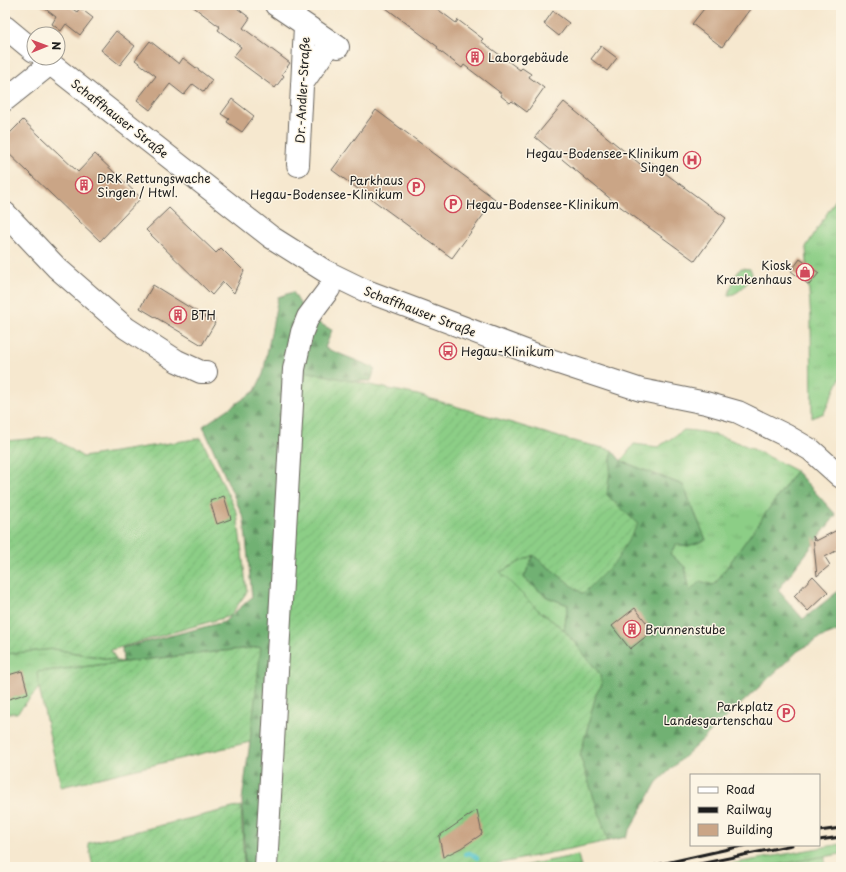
<svg xmlns="http://www.w3.org/2000/svg" width="846" height="872" font-family="'Playpen Sans',sans-serif">
<style>
.grass{fill:url(#grass-tufts);stroke:#547551}
.forest{fill:url(#forest-firs);stroke:#466648}
.garden{fill:url(#garden-furrows);stroke:#547551}
.lines{fill:none;stroke-linecap:round;stroke-linejoin:round}
.stream{stroke:#56c4ca;stroke-width:4.5}
.building{fill:#caa586}
.minor-casing{stroke:#68635b;stroke-width:24}
.major-casing{stroke:#68635b;stroke-width:24}
.minor{stroke:#fff;stroke-width:22}
.major{stroke:#fff;stroke-width:22}
.rail{stroke:#1c1c1c;stroke-width:3}
.labels{text-anchor:middle;dominant-baseline:central;stroke-width:3;stroke-linejoin:round;paint-order:stroke}
.poi-label{font-size:12px;fill:#1c1c1c;stroke:#fcf5e5;text-anchor:start}
.street-label{font-size:12px;fill:#1c1c1c;stroke:#fcf5e5}
</style>
<defs>
<pattern id="grass-tufts" width="24" height="20" patternUnits="userSpaceOnUse"><rect width="24" height="20" fill="#8cce86"/><path d="M3 7l-1-3M5 7V3M7 7l1-3M15 17l-1-3M17 17v-4M19 17l1-3" fill="none" stroke="#78b073"/></pattern>
<pattern id="forest-firs" width="22" height="20" patternUnits="userSpaceOnUse"><rect width="22" height="20" fill="#71b173"/><path d="M5 1l3.5 6h-7zM16 11l3.5 6h-7z" fill="#5c8f5e"/></pattern>
<pattern id="garden-furrows" width="10" height="10" patternUnits="userSpaceOnUse"><rect width="10" height="10" fill="#8cce86"/><path d="M-1 1l2-2M0 10L10 0M9 11l2-2" fill="none" stroke="#78b073"/></pattern>
</defs>
<rect width="100%" height="100%" fill="#fcf5e5"/>
<filter id="ink" filterUnits="userSpaceOnUse"><feTurbulence type="fractalNoise" baseFrequency=".025" numOctaves="2"/><feDisplacementMap in="SourceGraphic" scale="8" xChannelSelector="R" yChannelSelector="G"/><feConvolveMatrix kernelMatrix="1 2 1 2 8 2 1 2 1" color-interpolation-filters="sRGB"/></filter>
<filter id="wash" filterUnits="userSpaceOnUse"><feTurbulence type="fractalNoise" baseFrequency=".012" numOctaves="4" result="noise"/><feDisplacementMap in="SourceGraphic" scale="16" xChannelSelector="R" yChannelSelector="G"/><feGaussianBlur stdDeviation="0.9" result="paint"/><feColorMatrix in="noise" values="0 0 0 0 0 0 0 0 0 0 0 0 0 0 0 0 0 1.4 0 .05"/><feComposite in="paint" operator="in"/></filter>
<g filter="url(#wash)">
<rect width="100%" height="100%" fill="#f6e8cf"/>
<path class="grass" d="M841,191V376L824,413L812,418L811,322L806,247Z
M741,268L750,269L752,273C750,282 737,296 728,295L736,275Z
M684,430C725,432 760,452 796,471L714,586L690,592L685,567L670,554L676,544L688,546L706,540L683,485L621,461L634,444L658,447Z
M533,555L524,578L547,597L568,605L564,630L537,609L500,572Z
M54,649L123,662L38,672L39,688L17,713H5V654Z
M841,844V854L766,867H714Z
M578,855L581,867H518Z"/>
<path class="forest" d="M293,292L308,317L332,330L325,348L375,368L371,381H343L294,867H245L242,800L250,742L260,647L123,662L122,648L224,622L252,597L244,519L203,426L255,391L263,374L278,297Z
M612,450L621,461L683,485L706,540L688,546L676,544L670,554L685,567L690,591L700,581L714,585L796,471L836,515L778,590L803,619L841,589V630L820,638L798,651L657,782L626,837L608,841L580,756L596,694L602,684L599,673L564,630L568,605L547,597L524,578L533,555L583,594L638,524L607,495Z"/>
<path class="garden" d="M294,369L418,395L569,440L612,450L607,495L638,524L616,561L583,594L533,555L500,572L537,609L564,630L599,673L602,684L596,694L580,756L608,841L482,867H266Z
M52,437L83,457L201,438L237,513L247,592L230,616L111,650L116,660L54,649L5,654V441Z
M261,647L250,742L61,787L39,688L37,672Z
M241,806L244,867H93L88,843Z
M825,856V864L817,867H766Z"/>
<g class="lines">
<path class="stream" d="M465,854L470,853L477,858"/>
</g>
<g id="blocks">
<path class="building" d="M40,5H67L77,12L80,8L93,18L80,35L66,24L61,31L52,24L56,17Z
M191,5H233L250,18L243,28L290,63L282,74L284,76L275,88L233,57L241,47L218,30L220,27Z
M382,5H432L456,23L458,20L483,39L481,41L520,70L522,68L531,74L529,77L544,88L527,112L512,101L510,103L501,96L502,94L464,65L462,68L437,49L438,47Z
M707,5H753L722,47L692,24Z
M553,11L569,23L559,36L544,24Z
M116,31L135,46L120,65L101,50Z
M150,41L179,64L183,58L212,80L204,92L193,84L184,95L170,84L150,110L137,100L156,76L135,60Z
M601,46L617,58L607,71L591,59Z
M232,99L254,116L242,132L227,122L229,119L221,114Z
M564,102L645,168L650,162L726,218L695,261L618,205L535,137Z
M376,110L495,199L452,258L332,170Z
M23,120L78,172L95,154L141,198L100,241L5,150V138Z
M169,208L216,253L221,248L244,271L234,293L223,282L212,295L146,230Z
M800,259L819,273L809,285L791,271Z
M153,285L215,323L202,345L140,308Z
M224,496L231,519L217,524L210,501Z
M841,528V548L825,557L830,565L817,576L813,536L816,541Z
M813,576L828,592L808,611L794,596Z
M635,608L653,631L630,649L612,626Z
M22,671L28,693L9,699L5,685V676Z
M477,810L482,834L461,848L443,857L439,836Z"/>
</g>
</g>
<g filter="url(#ink)">
<use href="#blocks" fill-opacity="0" stroke="#68635b" stroke-width="1"/>
<g class="lines">
<defs>
<path id="minor" d="M276,5L338,47
M302,84L331,42
M5,100L50,64
M298,165L305,26
M5,213L57,268L126,328L177,361L201,372H206
M266,867L294,369L302,332L308,317L329,289"/>
<path id="major" d="M5,27L34,51
M43,58L271,237L325,271L364,290L547,359L641,390L706,403L738,412L787,436L811,450L841,477"/>
</defs>
<use href="#minor" class="minor-casing"/>
<use href="#major" class="major-casing"/>
<use href="#minor" class="minor"/>
<use href="#major" class="major"/>
<path class="rail" d="M819,831L841,828
M819,840L841,837
M648,867L746,845
M685,867L792,845"/>
</g>
</g>
<defs>
<symbol id="building-ring" viewBox="-11 -11 22 22"><circle r="9.5" fill="#fcf5e5" stroke="#d1495b" stroke-width="1.5"/><path d="M-4-6H4V6H1V3H-1V6H-4ZM-2.5-4.3h1.7v1.8h-1.7ZM.8-4.3h1.7v1.8H.8ZM-2.5-1h1.7V.8h-1.7ZM.8-1h1.7V.8H.8Z" fill="#d1495b"/></symbol>
<symbol id="hospital-ring" viewBox="-11 -11 22 22"><circle r="9.5" fill="#fcf5e5" stroke="#d1495b" stroke-width="1.5"/><path d="M-5-5h3v3.5h4V-5h3V5h-3V1.5h-4V5h-3Z" fill="#d1495b"/></symbol>
<symbol id="parking-ring" viewBox="-11 -11 22 22"><circle r="9.5" fill="#fcf5e5" stroke="#d1495b" stroke-width="1.5"/><path d="M-3.5-5.5H1a3.5 3.5 0 0 1 0 7H-1V5.5H-3.5ZM-1-3.4V-.6H.8a1.4 1.4 0 0 0 0-2.8Z" fill="#d1495b"/></symbol>
<symbol id="shop-ring" viewBox="-11 -11 22 22"><circle r="9.5" fill="#fcf5e5" stroke="#d1495b" stroke-width="1.5"/><path d="M-5-2.5h2.3a2.7 3.5 0 0 1 5.4 0H5L5.5 6h-11ZM-1.5-2.5h3a1.5 2.3 0 0 0-3 0Z" fill="#d1495b"/></symbol>
<symbol id="bus-ring" viewBox="-11 -11 22 22"><circle r="9.5" fill="#fcf5e5" stroke="#d1495b" stroke-width="1.5"/><path d="M-5-6H5V4H4V6H2V4H-2V6H-4V4H-5ZM-3.5-4V0h7V-4ZM-3.5 1.2v1.5H-2V1.2ZM2 1.2v1.5H3.5V1.2Z" fill="#d1495b"/></symbol>
</defs>
<g fill-rule="evenodd">
<use href="#building-ring" x="465" y="47" width="20" height="20"/>
<use href="#hospital-ring" x="682" y="150" width="20" height="20"/>
<use href="#building-ring" x="74" y="175" width="20" height="20"/>
<use href="#parking-ring" x="406" y="177" width="20" height="20"/>
<use href="#parking-ring" x="443" y="194" width="20" height="20"/>
<use href="#shop-ring" x="795" y="262" width="20" height="20"/>
<use href="#building-ring" x="168" y="305" width="20" height="20"/>
<use href="#bus-ring" x="438" y="341" width="20" height="20"/>
<use href="#building-ring" x="622" y="619" width="20" height="20"/>
<use href="#parking-ring" x="776" y="703" width="20" height="20"/>
</g>
<g class="labels">
<g class="poi-label">
<text x="488" y="57">Laborgebäude</text>
<text x="679" y="153" text-anchor="end">Hegau-Bodensee-Klinikum<tspan x="679" dy="14">Singen</tspan></text>
<text x="97" y="178">DRK Rettungswache<tspan x="97" dy="14">Singen / Htwl.</tspan></text>
<text x="403" y="180" text-anchor="end">Parkhaus<tspan x="403" dy="14">Hegau-Bodensee-Klinikum</tspan></text>
<text x="466" y="204">Hegau-Bodensee-Klinikum</text>
<text x="792" y="265" text-anchor="end">Kiosk<tspan x="792" dy="14">Krankenhaus</tspan></text>
<text x="191" y="315">BTH</text>
<text x="461" y="351">Hegau-Klinikum</text>
<text x="645" y="629">Brunnenstube</text>
<text x="773" y="706" text-anchor="end">Parkplatz<tspan x="773" dy="14">Landesgartenschau</tspan></text>
</g>
<g class="street-label">
<text transform="translate(302 90) rotate(-87)">Dr.-Andler-Straße</text>
<text transform="translate(120 118) rotate(38)">Schaffhauser Straße</text>
<text transform="translate(420 311) rotate(21)">Schaffhauser Straße</text>
</g>
</g>
<rect width="846" height="872" fill="none" stroke="#fcf5e5" stroke-width="20"/>
<rect x="690" y="774" width="130" height="72" fill="#fcf5e5" stroke="#a29e95"/>
<rect x="698" y="787" width="20" height="6" fill="#ffffff" stroke="#a29e95"/>
<text x="726" y="794" font-size="12" fill="#1c1c1c">Road</text>
<rect x="698" y="807" width="20" height="6" fill="#1c1c1c" stroke="#a29e95"/>
<text x="726" y="814" font-size="12" fill="#1c1c1c">Railway</text>
<rect x="698" y="824" width="20" height="12" fill="#caa586" stroke="#a29e95"/>
<text x="726" y="834" font-size="12" fill="#1c1c1c">Building</text>
<g transform="translate(46 46) rotate(89)"><circle r="19" fill="#fcf5e5" stroke="#a29e95"/>
<path d="M0-3L7 15L0 10L-7 15Z" fill="#d1495b"/>
<text y="-6" font-size="11" font-weight="bold" text-anchor="middle" fill="#1c1c1c">N</text>
</g>
</svg>
